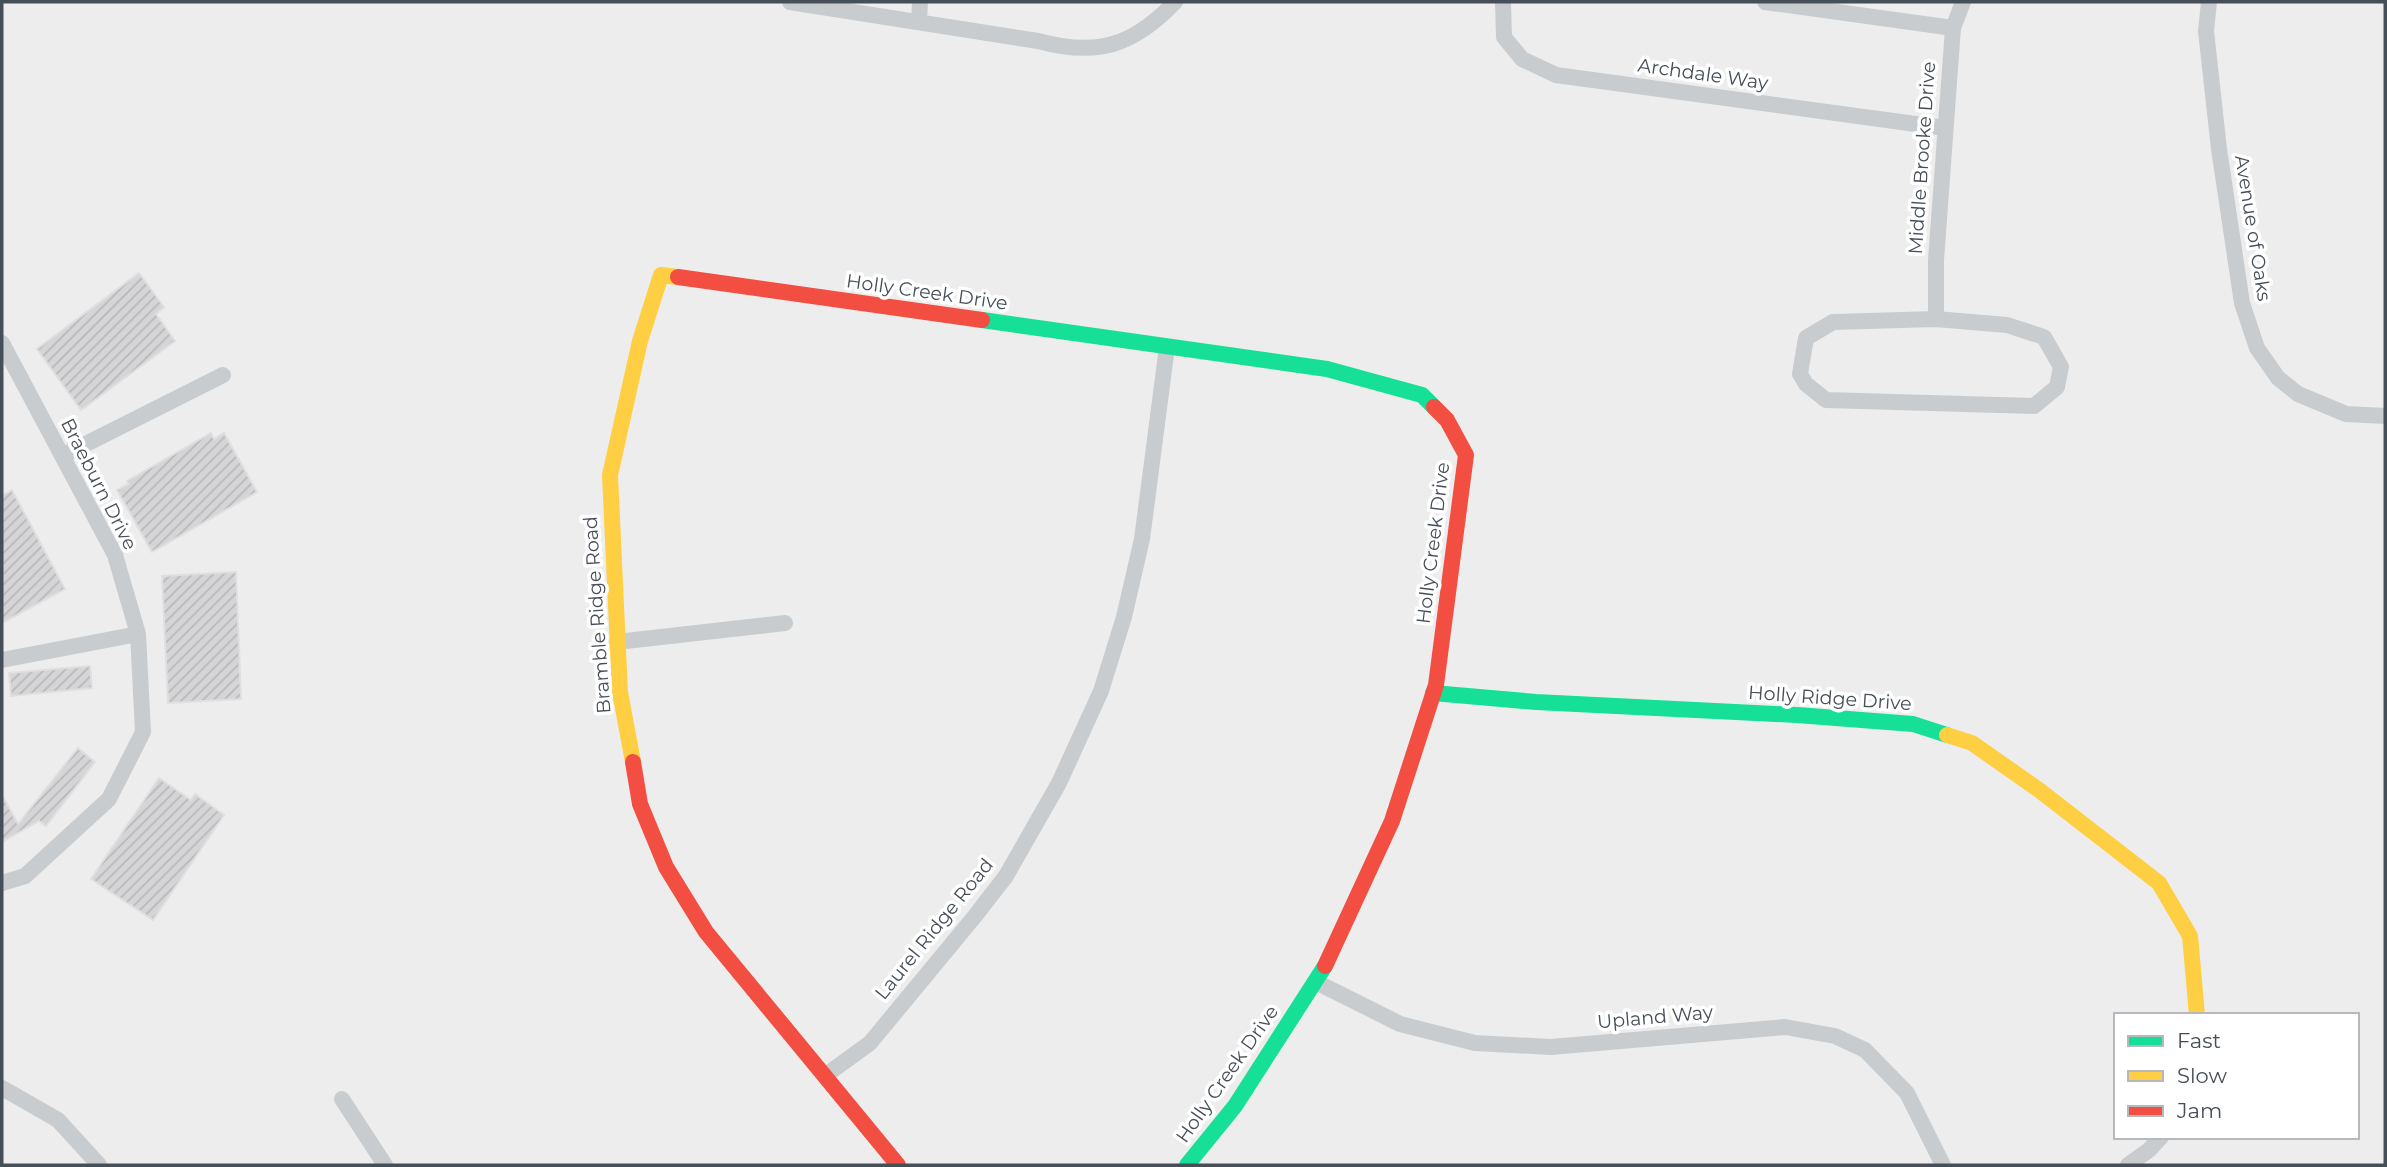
<svg xmlns="http://www.w3.org/2000/svg" width="2387" height="1167" font-family="Montserrat,sans-serif">
<style>
.building{fill:url(#building-hatch);stroke:#dfdfe0;stroke-width:2}
.lines{fill:none;stroke-linecap:round;stroke-linejoin:round}
.street{stroke:#c9ccce;stroke-width:16}
.fast{stroke:#16e098;stroke-width:16}
.slow{stroke:#ffcf43;stroke-width:16}
.jam{stroke:#f24e42;stroke-width:16}
.labels{text-anchor:middle;dominant-baseline:central;stroke-width:7;stroke-linejoin:round;paint-order:stroke}
.street-label{font-size:19px;fill:#464e58;stroke:#fff}
</style>
<defs>
<pattern id="building-hatch" width="6" height="6" patternUnits="userSpaceOnUse" patternTransform="scale(1.75)"><rect width="6" height="6" fill="#d5d5d7"/><path d="M-1 1l2-2M0 6l6-6M5 7l2-2" fill="none" stroke="#b8b8bb"/></pattern>
</defs>
<rect width="100%" height="100%" fill="#eeeded"/>
<path class="building" d="M139,273L164,307L156,314L175,341L81,410L37,349Z
M211,433L214,439L224,433L257,492L152,552L117,490L129,484L127,481Z
M12,490L65,589L2,623V496Z
M236,572L241,699L168,703L162,576Z
M90,666L92,688L11,696L9,673Z
M78,748L95,762L46,826L39,821L2,842V795L18,824Z
M159,778L191,800L195,794L224,815L153,920L91,879Z"/>
<g class="lines">
<path class="street" d="M790,2L1038,41C1097,57 1133,46 1175,2
M1503,2L1504,37L1522,59L1556,75L1945,128
M1765,2L1953,28
M2209,2L2206,31L2219,149L2242,303L2257,348L2278,378L2298,394L2346,414L2385,416
M919,21L920,2
M1936,319L2007,325L2044,337L2061,367L2057,387L2034,406L1826,400L1806,384L1800,374L1806,338L1833,322Z
M1936,319V260L1953,28L1963,2
M2,343L115,555L138,634L143,732L109,799L25,876L2,883
M62,456L223,375
M617,642L785,623
M2,660L138,634
M1316,982L1400,1024L1475,1043L1551,1047L1785,1027L1835,1036L1865,1050L1907,1093L1943,1165
M826,1075L870,1043L975,916L1006,876L1059,783L1101,691L1124,617L1142,539L1167,347
M2,1088L58,1120L99,1165
M342,1099L385,1165
M2128,1165L2149,1150L2161,1137"/>
<path class="fast" d="M982,320L1327,369L1422,395L1434,407
M1433,693L1536,702L1797,715L1913,724L1947,735
M1187,1165L1235,1106L1325,966"/>
<path class="slow" d="M1947,735L1972,743L2039,790L2159,883L2190,936L2197,1015
M633,762L620,692L610,475L640,341L661,275L678,277"/>
<path class="jam" d="M678,277L982,320
M633,762L640,804L666,867L706,932L898,1165
M1325,966L1392,821L1436,685L1466,455L1447,420L1434,407"/>
</g>
<g class="labels">
<g class="street-label">
<text transform="translate(1703 74) rotate(8)">Archdale Way</text>
<text transform="translate(1922 158) rotate(-86)">Middle Brooke Drive</text>
<text transform="translate(2253 228) rotate(81)">Avenue of Oaks</text>
<text transform="translate(927 292) rotate(8)">Holly Creek Drive</text>
<text transform="translate(99 484) rotate(63)">Braeburn Drive</text>
<text transform="translate(1433 543) rotate(-83)">Holly Creek Drive</text>
<text transform="translate(597 615) rotate(-94)">Bramble Ridge Road</text>
<text transform="translate(1830 698) rotate(4)">Holly Ridge Drive</text>
<text transform="translate(934 929) rotate(-51)">Laurel Ridge Road</text>
<text transform="translate(1655 1017) rotate(-5)">Upland Way</text>
<text transform="translate(1227 1074) rotate(-55)">Holly Creek Drive</text>
</g>
</g>
<rect width="2387" height="1167" fill="none" stroke="#464e58" stroke-width="7"/>
<rect x="2114" y="1013" width="245" height="126" fill="#ffffff" stroke="#b5b8bc" stroke-width="2"/>
<rect x="2128" y="1036" width="35" height="10" fill="#16e098" stroke="#b5b8bc" stroke-width="2"/>
<text x="2177" y="1048" font-size="21" fill="#464e58">Fast</text>
<rect x="2128" y="1071" width="35" height="10" fill="#ffcf43" stroke="#b5b8bc" stroke-width="2"/>
<text x="2177" y="1083" font-size="21" fill="#464e58">Slow</text>
<rect x="2128" y="1106" width="35" height="10" fill="#f24e42" stroke="#b5b8bc" stroke-width="2"/>
<text x="2177" y="1118" font-size="21" fill="#464e58">Jam</text>
</svg>
